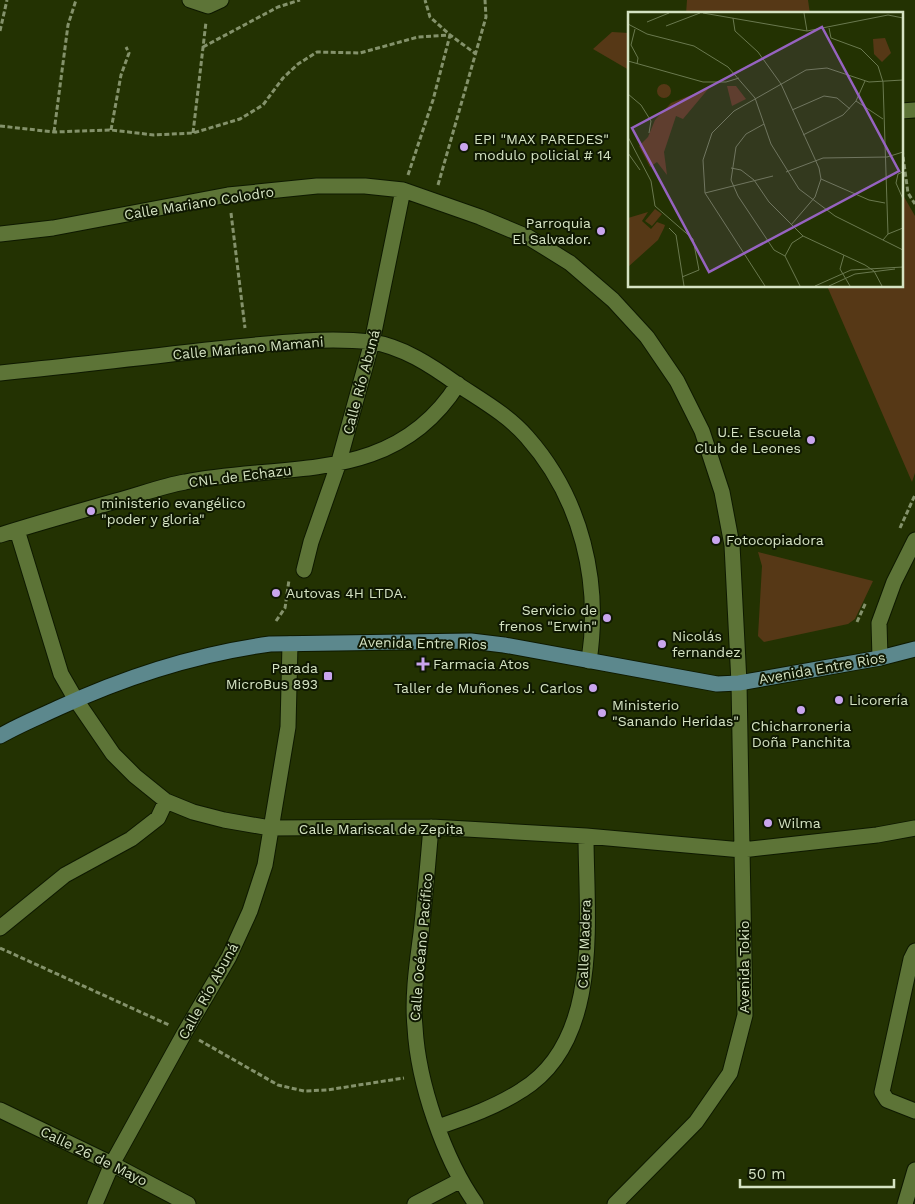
<svg xmlns="http://www.w3.org/2000/svg" width="915" height="1204" font-family="'Work Sans',sans-serif">
<style>
.green{fill:#563816}
.lines{fill:none;stroke-linecap:round;stroke-linejoin:round}
.minor-casing{stroke:#0e1900;stroke-width:17}
.major-casing{stroke:#0e1900;stroke-width:17}
.path{stroke:#84926b;stroke-width:3;stroke-dasharray:5 2.5;stroke-linecap:butt}
.minor{stroke:#5d7437;stroke-width:15}
.major{stroke:#5c888d;stroke-width:15}
.poi-dot{fill:#c9a5ee;stroke:#0f1802;stroke-width:2}
.labels{text-anchor:middle;dominant-baseline:central;stroke-width:4;stroke-linejoin:round;paint-order:stroke}
.poi-label{font-size:14px;fill:#d5e3c3;stroke:#0f1802;text-anchor:start}
.street-label{font-size:14px;fill:#d5e3c3;stroke:#0f1802}
.inset-road{fill:none;stroke:#6a794f;stroke-width:1}
.view{fill:#9663c0;fill-opacity:0.15;stroke:#9663c0;stroke-width:2.5}
.inset-edge{fill:none;stroke:#d5e3c3;stroke-width:2.5}
</style>
<rect width="100%" height="100%" fill="#233202"/>
<path class="green" d="M687,0H808L810,14H686Z
M612,32L629,33V70L593,49Z
M901,184L903,195L915,216V473L912,482L827,286H901Z
M758,552L873,581L855,619L848,624L764,642L758,636L762,566Z"/>
<g class="lines">
<defs>
<path id="minor" d="M190,0L208,6L221,0
M901,111L915,110
M0,234L53,228L228,195L317,186H365L403,190L480,217L528,237L570,263L613,300L647,337L677,381L702,431L722,492L732,545L739,683L745,1015L730,1073L696,1122L615,1204
M0,373C69,366 138,358 207,350C259,345 319,336 371,342C402,346 432,366 457,384C481,400 508,415 527,437C582,499 601,582 589,661
M17,530L61,674L76,700L113,754L135,776L166,801L193,812L224,820L270,828L431,827L586,836L742,850L877,835L915,828
M0,535C38,523 77,512 116,501C139,495 162,486 185,482C286,462 394,486 458,384
M304,570L311,542L338,465L372,342L403,190
M880,658L879,623L894,582L915,540
M431,827C428,862 425,898 421,933C417,964 412,996 415,1027C418,1083 444,1159 476,1204
M0,928L65,875L131,839L158,818L166,801
M915,951L911,959L882,1092L887,1100L915,1111
M0,1110L112,1164L188,1204
M438,1127C467,1117 496,1107 522,1090C603,1040 586,917 586,836
M95,1204L112,1164L185,1032L229,957L250,911L265,865L288,727L290,644
M415,1204L459,1181
M905,1204L915,1170"/>
<path id="major" d="M0,736C19,725 39,717 58,708C125,677 197,654 270,644L471,641L504,645L717,684L739,683L880,658L915,649"/>
</defs>
<use href="#minor" class="minor-casing"/>
<use href="#major" class="major-casing"/>
<path class="path" d="M0,31L7,0
M203,47L278,7L300,0
M0,126L54,132L111,130L154,135L193,133L240,119L263,105L283,78L298,64L317,52L360,53L418,37L450,35L476,54
M111,130L121,75L129,53L126,47
M54,132L68,25L76,0
M193,133L206,22
M901,142L908,193L915,204
M408,175L433,100L450,35L430,17L425,0
M438,185L486,17L485,0
M231,213L245,328
M900,528L915,495
M276,621L285,608L289,580
M857,622L866,602
M0,948L169,1025
M199,1040L278,1085L304,1091L327,1090L404,1078"/>
<use href="#minor" class="minor"/>
<use href="#major" class="major"/>
</g>
<g class="poi-dot">
<circle cx="464" cy="147" r="5"/>
<circle cx="601" cy="231" r="5"/>
<circle cx="811" cy="440" r="5"/>
<circle cx="91" cy="511" r="5"/>
<circle cx="716" cy="540" r="5"/>
<circle cx="276" cy="593" r="5"/>
<circle cx="607" cy="618" r="5"/>
<circle cx="662" cy="644" r="5"/>
<path d="M420.5 656.5h5v5h5v5h-5v5h-5v-5h-5v-5h5z"/>
<rect x="323" y="671" width="10" height="10" rx="2.5"/>
<circle cx="593" cy="688" r="5"/>
<circle cx="839" cy="700" r="5"/>
<circle cx="801" cy="710" r="5"/>
<circle cx="602" cy="713" r="5"/>
<circle cx="768" cy="823" r="5"/>
</g>
<g class="labels">
<g class="poi-label">
<text x="474" y="139">EPI "MAX PAREDES"<tspan x="474" dy="16">modulo policial # 14</tspan></text>
<text x="591" y="223" text-anchor="end">Parroquia<tspan x="591" dy="16">El Salvador.</tspan></text>
<text x="801" y="432" text-anchor="end">U.E. Escuela<tspan x="801" dy="16">Club de Leones</tspan></text>
<text x="101" y="503">ministerio evangélico<tspan x="101" dy="16">"poder y gloria"</tspan></text>
<text x="726" y="540">Fotocopiadora</text>
<text x="286" y="593">Autovas 4H LTDA.</text>
<text x="597" y="610" text-anchor="end">Servicio de<tspan x="597" dy="16">frenos "Erwin"</tspan></text>
<text x="672" y="636">Nicolás<tspan x="672" dy="16">fernandez</tspan></text>
<text x="433" y="664">Farmacia Atos</text>
<text x="318" y="668" text-anchor="end">Parada<tspan x="318" dy="16">MicroBus 893</tspan></text>
<text x="583" y="688" text-anchor="end">Taller de Muñones J. Carlos</text>
<text x="849" y="700">Licorería</text>
<text x="612" y="705">Ministerio<tspan x="612" dy="16">"Sanando Heridas"</tspan></text>
<text x="801" y="726" text-anchor="middle">Chicharroneria<tspan x="801" dy="16">Doña Panchita</tspan></text>
<text x="778" y="823">Wilma</text>
</g>
<g class="street-label">
<text transform="translate(199 203) rotate(-9)">Calle Mariano Colodro</text>
<text transform="translate(248 348) rotate(-5)">Calle Mariano Mamani</text>
<text transform="translate(361 382) rotate(-75)">Calle Río Abuná</text>
<text transform="translate(240 476) rotate(-7)">CNL de Echazu</text>
<text transform="translate(423 643) rotate(1)">Avenida Entre Rios</text>
<text transform="translate(822 668) rotate(-10)">Avenida Entre Rios</text>
<text x="381" y="829">Calle Mariscal de Zepita</text>
<text transform="translate(584 944) rotate(-88)">Calle Madera</text>
<text transform="translate(421 947) rotate(-85)">Calle Océano Pacífico</text>
<text transform="translate(744 967) rotate(-90)">Avenida Tokio</text>
<text transform="translate(208 991) rotate(-61)">Calle Río Abuná</text>
<text transform="translate(94 1156) rotate(26)">Calle 26 de Mayo</text>
</g>
</g>
<g transform="translate(628 12)">
<rect width="275" height="275" fill="#233202"/>
<path d="M257,26L263,41L254,50L246,42L245,27ZM29 79a7 7 0 1 1 14 0a7 7 0 1 1-14 0ZM99,74H108L118,87L104,94ZM81,76L55,107L48,104L36,140L39,163L29,150L22,155L11,134L20,125L27,108L43,91ZM27,197L34,202L24,214L17,209ZM20,200L14,209L23,217L29,210L37,213L36,216L30,228L0,255V206Z" fill="#563816"/>
<path class="inset-road" d="M75,1L179,19L260,3L275,6M176,1L179,19M105,6L107,19L130,40L153,72L191,156L193,167L187,185L163,213M19,10L41,1M0,12L19,22L66,34L100,55L127,86L143,132L171,177L207,204L275,238M38,14L72,1M201,16L203,26L233,37L250,54L255,70L260,222M7,17L3,33L10,46L9,52M0,49L75,70H98L111,66M0,82L13,93L23,109L21,121M228,89L255,107M164,98L196,84L209,86L222,97M136,112L118,122L108,135L103,168L110,184L146,238L157,244M175,123L215,103L228,89L237,69M0,125L23,169L27,194L65,227L71,258L54,265M0,141L12,158M103,156L113,158L126,168L141,190L175,224L237,253L246,259L254,274M158,160L195,146L259,145L275,140M275,160L270,162L268,171L275,187M193,167L241,188L257,191M77,181L145,164M41,216L48,223L56,274M255,228L260,222L275,216M216,243L212,257L222,274M137,274L77,181L75,148L84,121L106,99L178,58L199,56L241,70L275,68M172,274L157,244L164,231L175,224M187,274L223,258L275,255M201,274L227,262L267,257"/>
<path class="view" d="M194,15L271,159L81,260L4,116Z"/>
<rect width="275" height="275" class="inset-edge"/>
</g>
<path d="M740 1179v8h154v-8" fill="none" stroke="#d5e3c3" stroke-width="2.5"/>
<text x="748" y="1179" font-size="15" fill="#d5e3c3" stroke="#0f1802" stroke-width="4" paint-order="stroke">50 m</text>
</svg>
